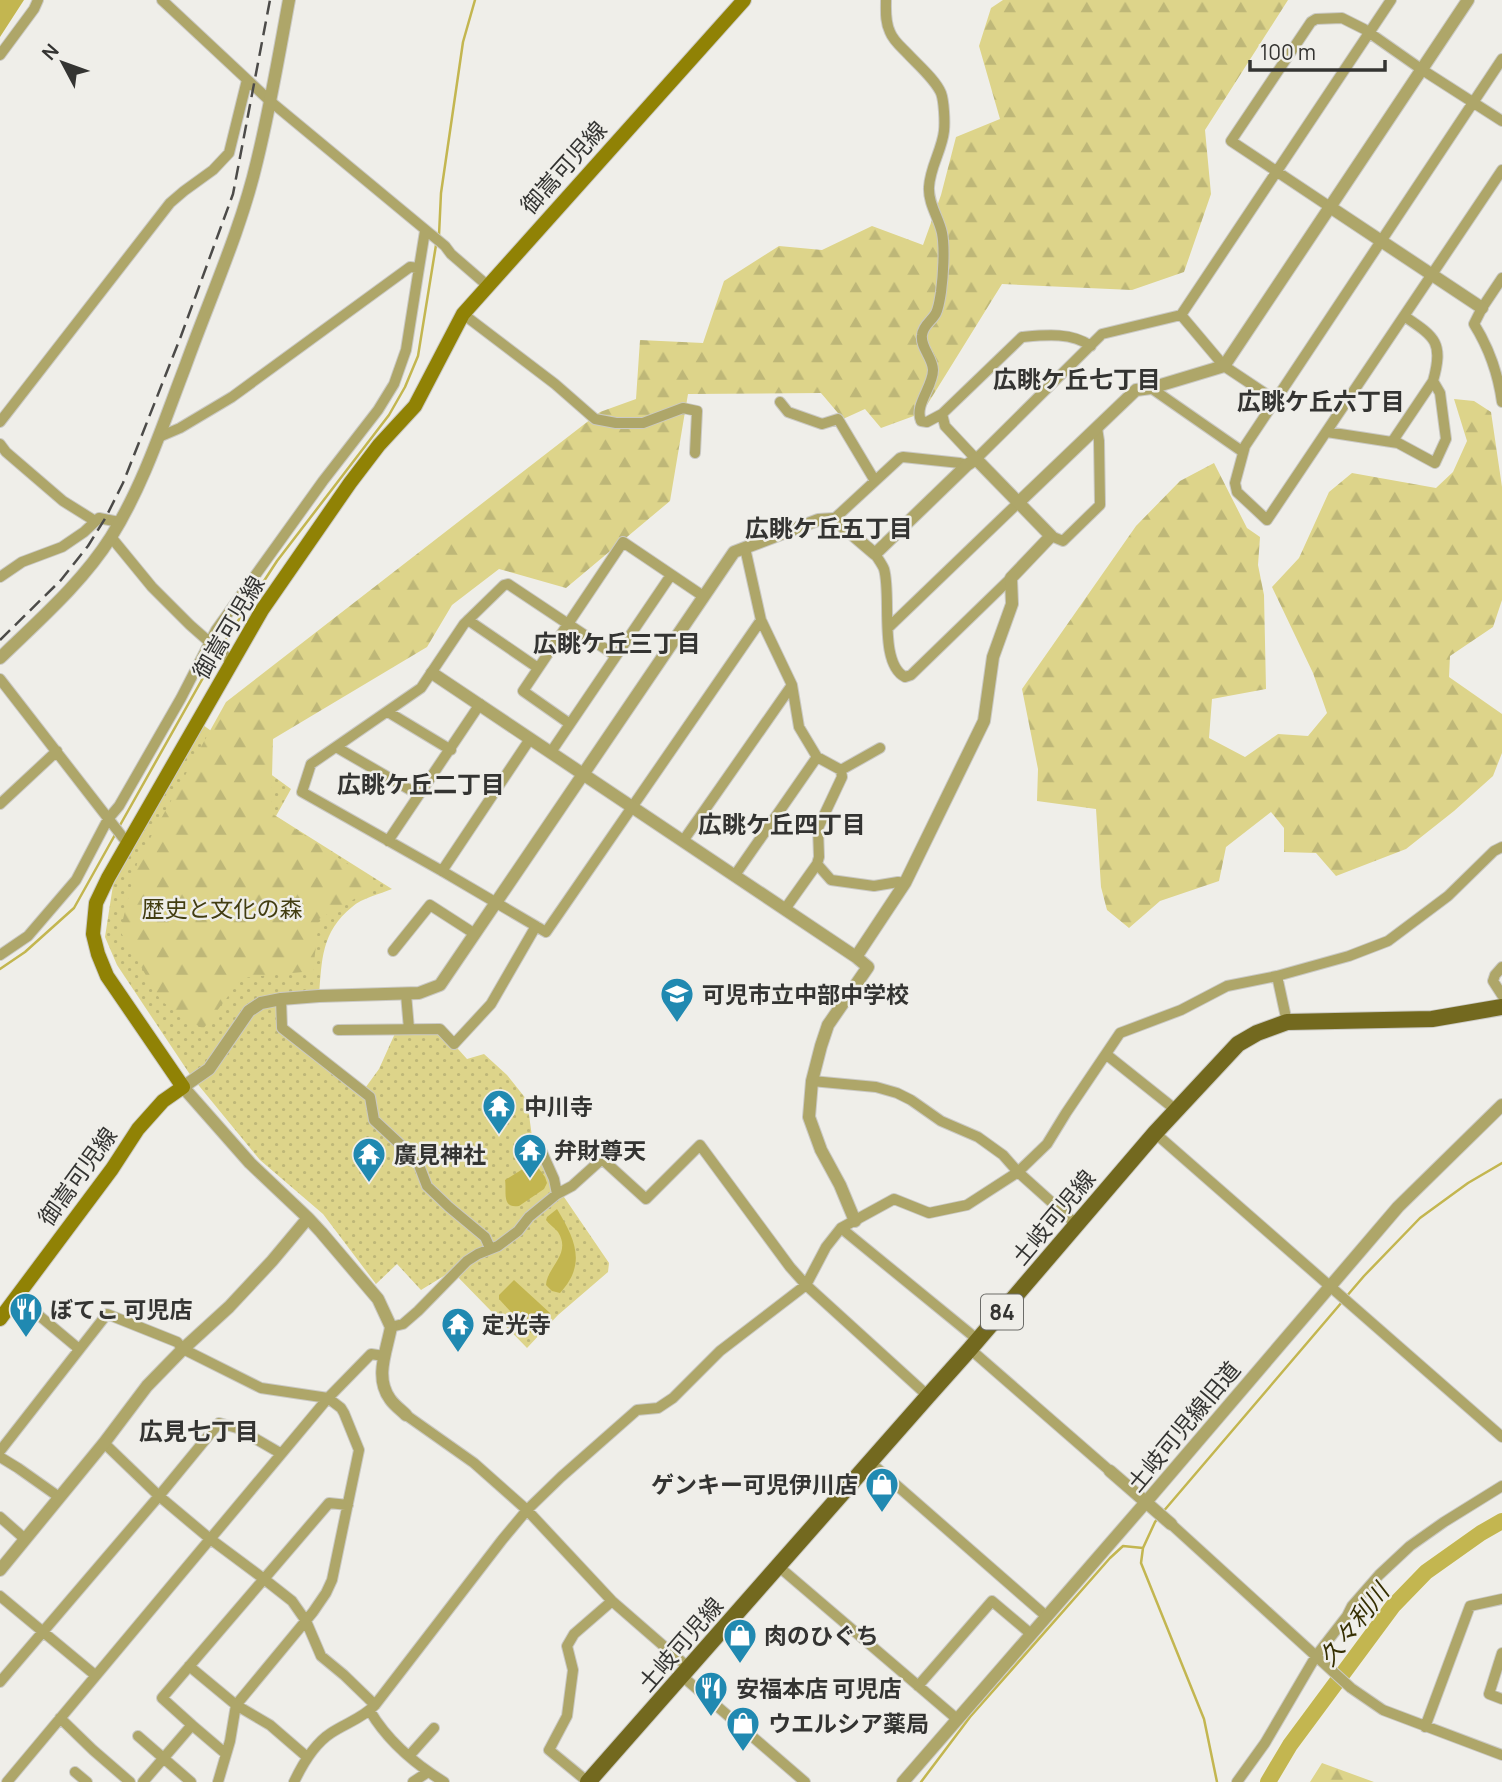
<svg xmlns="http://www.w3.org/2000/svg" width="1502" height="1782" font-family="Manrope,'Noto Sans JP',sans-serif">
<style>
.grass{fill:url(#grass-dots)}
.forest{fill:url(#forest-firs)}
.water{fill:#c3b650}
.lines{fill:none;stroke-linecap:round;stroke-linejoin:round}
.stream{stroke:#c3b650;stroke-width:2.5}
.river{stroke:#c3b650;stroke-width:16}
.minor-casing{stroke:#cac9c4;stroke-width:12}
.tertiary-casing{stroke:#cac9c4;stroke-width:14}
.secondary-casing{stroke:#cac9c4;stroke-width:16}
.primary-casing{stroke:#cac9c4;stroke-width:18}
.minor{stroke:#aea669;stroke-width:10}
.tertiary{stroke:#aea669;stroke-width:12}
.secondary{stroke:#908205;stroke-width:14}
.primary{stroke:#73691f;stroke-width:16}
.rail{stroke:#4c4b49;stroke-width:2.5;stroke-dasharray:14 7;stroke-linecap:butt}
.labels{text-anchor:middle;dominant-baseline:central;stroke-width:5;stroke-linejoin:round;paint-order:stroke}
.shield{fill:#efeee9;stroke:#6c6c69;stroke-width:2}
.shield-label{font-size:21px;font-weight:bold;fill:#343432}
.street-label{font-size:23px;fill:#343432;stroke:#efeee9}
.park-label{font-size:23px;fill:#423d11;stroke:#efeee9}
.poi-label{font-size:23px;font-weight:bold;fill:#343432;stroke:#efeee9;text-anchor:start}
.neighbourhood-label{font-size:24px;font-weight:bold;fill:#343432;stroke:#efeee9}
.water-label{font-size:24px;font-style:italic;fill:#352f02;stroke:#efeee9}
</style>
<defs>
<pattern id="grass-dots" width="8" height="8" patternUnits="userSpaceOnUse" patternTransform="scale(1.75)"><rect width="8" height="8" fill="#ddd48a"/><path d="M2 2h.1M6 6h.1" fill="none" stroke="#beb778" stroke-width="1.8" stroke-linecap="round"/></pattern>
<pattern id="forest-firs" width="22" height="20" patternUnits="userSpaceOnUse" patternTransform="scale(1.75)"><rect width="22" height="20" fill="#ddd48a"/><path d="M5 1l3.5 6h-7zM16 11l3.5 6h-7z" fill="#beb778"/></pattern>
</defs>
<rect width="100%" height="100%" fill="#efeee9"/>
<path class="grass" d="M203,725L291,789L276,816L392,889C380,894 362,898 352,907C321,932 322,960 319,996L281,999L282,1028L363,1091L379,1069L397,1029H440L467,1059L484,1054L507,1075L527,1100L533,1144L549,1175L609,1263L608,1272L558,1315L527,1348L452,1271L421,1290L397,1264L376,1284L323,1214L260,1160L191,1076L117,965L105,937L113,885Z"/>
<path class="forest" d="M1003,0H1288L1205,130L1211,194L1184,272L1132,290L1002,284L922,413L881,428L865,409L843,419L821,393L688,394L670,501L566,588L499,569L452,605L427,647L273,739L271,813L379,885L319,919L313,971L242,978L203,1029L161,1001L120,931L138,860L226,702L600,412L636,399L640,340L703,343L724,281L779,246L822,250L872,226L923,245L941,195L956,137L1000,119L979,46L991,8Z
M1454,399L1474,401L1491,412L1502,487V600L1493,627L1450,656L1449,677L1502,714V753L1493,776L1454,811L1406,849L1336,876L1316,853L1284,852V828L1271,812L1226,847L1219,881L1160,901L1129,928L1107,910L1101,887L1096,809L1037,801L1038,769L1022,689L1136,526L1180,481L1214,463L1247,528L1260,537L1258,565L1264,595L1266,689L1212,699L1209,738L1245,757L1278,734L1308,736L1327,713L1313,673L1272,587L1299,558L1329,492L1352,473L1436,488L1453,472L1467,441Z
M1322,1763L1374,1782H1310Z"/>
<path class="water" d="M0,0H24L0,37Z
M534,1162L545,1177L547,1183L544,1189L519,1206C501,1209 507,1191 505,1180Z
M557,1209C575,1239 587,1264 560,1293L552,1291L546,1285C547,1267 572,1254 558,1232C555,1228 550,1225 546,1220L547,1217Z
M514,1280L550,1313L549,1316L530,1333L499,1299V1295Z"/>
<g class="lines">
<path class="stream" d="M439,235L441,193L463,42L475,0
M221,647L277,561L389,415L405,387L418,356L436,245
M119,827L217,653
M0,969L25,952L74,908L116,833
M1346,1297L1364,1276L1420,1218L1468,1183L1502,1163
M1162,1513L1342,1302
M1143,1548L1141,1563L1204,1719L1217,1782
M921,1782L970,1717L1110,1558L1123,1546L1143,1548L1155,1522L1158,1518"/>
<path class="river" d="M1268,1782L1290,1745L1393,1606L1426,1572L1481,1533L1502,1521"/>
<defs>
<path id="minor" d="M162,0L270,101L445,246L451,254L488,286
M886,0C886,11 885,22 890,32C893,40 900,46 906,52C917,64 935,79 941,93C944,101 945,122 944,131C942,150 930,167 929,187C928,204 939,218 942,233C945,248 943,277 941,292C940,298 939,307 936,313C932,321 923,325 922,335C920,347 933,358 933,370C933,387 914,405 921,421L927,422L942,414L1022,337C1045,335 1071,332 1091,346
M0,55L34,9L38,0
M1502,59L1245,446L1235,483L1237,492L1267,520L1502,170
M1330,207L1231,141L1311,22L1316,19L1342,18L1364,29L1421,69L1502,121
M1502,278L1482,308L1474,324C1489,348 1498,373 1502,402
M463,314L555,384L595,419L616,423H643L683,408L697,411L695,453
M1181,315L1224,366L1275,400
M1151,388L1243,452
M780,402L788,412L822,424L838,419L875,481
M942,414L945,426L976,459L1102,334L1181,315L1391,0
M0,422L170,203L184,191L213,170L229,153L247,80
M1327,432L1398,443L1435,463L1446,439L1440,393L1433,381C1444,342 1435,337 1404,316
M159,437L180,428L232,397L410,267L419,268L425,231
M1392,442L1433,381
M0,444L6,452L63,501L95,521
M834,519L900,458L903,457L960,463L967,465
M1051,536L1063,541L1100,505L1099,441L1097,428
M111,537L152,587L190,625L232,662
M875,554C878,559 882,564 884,569C892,596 878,663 905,677L911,675L1011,578
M0,577L22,562L62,547L84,532L99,518L119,522
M468,620L538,668
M761,620L792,685L799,727L817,757L841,770L842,777L818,828L819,857L817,864L785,909
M888,628L1019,502
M616,656L508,584L504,585L464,624L421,688L311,764L302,792L442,871L546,932L761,620L745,548
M0,679L128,844
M388,712L451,750
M570,724L523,691L623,542L703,596
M336,747L419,795
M551,752L671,575
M841,770L880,748
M0,804L57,751
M388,841L480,704
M683,841L792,685
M817,864L831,880L874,886L898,882L905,883
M442,871L530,739
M735,875L817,757
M393,951L430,905L475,934
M0,955L28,936L76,880L108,819L119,806L181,698L216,630L323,481L378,410L394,384L406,350L419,268
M1502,967L1495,975L1493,981L1502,995
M1277,976L1287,1022
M406,994L409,1029
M281,999L282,1028L370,1097L374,1120L417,1160L427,1186L449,1207L485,1237L490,1248
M338,1030L440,1029L454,1044L491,1004L536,926
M1107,1055L1176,1110
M812,1081L876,1087L897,1093L911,1100L941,1121L978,1137L1003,1155L1018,1172L1077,1225
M1155,1133L1502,1437
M541,1150L554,1179L557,1194
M841,1228L978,1340
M17,1297L79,1349
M391,1327L403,1324L418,1311L467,1261L478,1254L498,1246L518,1231L529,1217L557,1194L572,1186L602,1159L646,1199L700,1145L790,1267L806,1285L928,1396
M970,1349L1110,1471
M406,1415L474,1463L527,1510L612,1601L689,1668
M104,1443L159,1496L209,1538L264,1579L292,1601L306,1621L321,1656L344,1675L375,1705
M0,1451L107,1314L177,1342L183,1349L261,1388L328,1398L341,1408L344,1413L359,1450L332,1580L326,1593L313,1612L236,1705L230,1741L218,1782
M0,1457L18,1468L59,1497
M870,1462L1046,1616
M0,1517L25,1539
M1171,1524L1351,1688L1383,1710L1502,1755
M778,1566L957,1719
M0,1596L95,1675
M1502,1653L1489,1694L1502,1699
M189,1666L236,1705L270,1725L307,1757
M682,1676L805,1782
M0,1682L159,1496L219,1423L237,1428L280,1453
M918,1686L992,1601L1031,1634
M370,1711C387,1740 415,1764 444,1782
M60,1718L93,1750L130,1782
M192,1725L226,1754
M1425,1727L1470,1606L1502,1599
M138,1736L191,1782
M409,1756L434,1728
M75,1772L87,1782
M7,1782L328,1398L371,1354L384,1356
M143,1782L192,1725L162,1698L329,1503L348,1505
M294,1782C303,1763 314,1744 331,1733C346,1723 363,1718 375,1705L502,1540L527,1510L561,1477L637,1410L658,1408L673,1398L720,1351L806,1285L826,1247L841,1228L894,1199L929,1213L967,1205L1018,1172L1047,1144L1066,1113L1120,1033L1181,1010L1227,986L1277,976L1349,956L1388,941L1448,896L1494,851L1502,847
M413,1782L428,1772
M588,1782L549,1750L567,1716L573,1670L567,1646L574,1634L612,1601
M1237,1782L1265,1743L1316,1656L1347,1616L1352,1606L1379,1575L1410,1546L1444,1522L1502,1486"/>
<path id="tertiary" d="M1330,207L1482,308
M1019,502L1136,390L1151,388L1224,366L1468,0
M0,658C39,620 82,583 111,537C144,484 163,424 185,367C209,300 241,230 257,161C270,108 279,54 289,0
M432,673L856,957L868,967L828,1025L821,1046L812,1081L809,1117L821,1150L840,1185L855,1221
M406,1415C401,1410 394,1405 390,1399C374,1377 387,1350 391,1327L378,1299L321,1232L308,1218L250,1163L183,1087L209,1069L249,1011L261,1003L281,999L319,996L419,993L440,985L734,552L818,520L834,519L875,554L967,465L976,459L1051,536L1011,578L1012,604L993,657L984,721L905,883L856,957
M1110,1471L1171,1524
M0,1570L104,1443L147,1386L183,1349L229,1307L272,1261L308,1218
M903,1782L1146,1502L1398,1207L1502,1105"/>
<path id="secondary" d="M0,1319L112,1169L138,1129L163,1101L183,1087L107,976L98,954L93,934L96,903L108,878L262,610L350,483L379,445L415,406L463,314L744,0"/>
<path id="primary" d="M588,1782L928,1396L970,1349L1155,1133L1238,1044L1257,1033L1287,1022L1432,1019L1502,1007"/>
</defs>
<use href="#minor" class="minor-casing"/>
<use href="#tertiary" class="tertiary-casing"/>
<use href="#secondary" class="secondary-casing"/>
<use href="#primary" class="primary-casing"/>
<use href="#minor" class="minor"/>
<use href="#tertiary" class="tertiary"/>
<use href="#secondary" class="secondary"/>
<use href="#primary" class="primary"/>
<path class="rail" d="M0,640L61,580L88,546L106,517L123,483L181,336L233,194L270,0"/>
</g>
<defs>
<symbol id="school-pin" viewBox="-11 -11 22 30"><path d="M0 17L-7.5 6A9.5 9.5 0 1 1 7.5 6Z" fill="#2089b1" stroke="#efeee9"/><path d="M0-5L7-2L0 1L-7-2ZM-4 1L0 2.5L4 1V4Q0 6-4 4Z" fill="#fff"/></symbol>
<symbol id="temple-pin" viewBox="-11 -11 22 30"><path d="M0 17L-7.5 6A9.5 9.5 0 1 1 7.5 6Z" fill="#2089b1" stroke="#efeee9"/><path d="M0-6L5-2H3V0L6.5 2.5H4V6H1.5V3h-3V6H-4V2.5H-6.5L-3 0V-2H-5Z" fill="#fff"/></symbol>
<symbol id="restaurant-pin" viewBox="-11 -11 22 30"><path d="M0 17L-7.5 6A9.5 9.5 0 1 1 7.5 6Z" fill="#2089b1" stroke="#efeee9"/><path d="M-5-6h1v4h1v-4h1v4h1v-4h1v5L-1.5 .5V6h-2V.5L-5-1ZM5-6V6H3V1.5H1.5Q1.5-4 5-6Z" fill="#fff"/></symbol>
<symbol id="shop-pin" viewBox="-11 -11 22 30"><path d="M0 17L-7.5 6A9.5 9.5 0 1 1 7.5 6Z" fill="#2089b1" stroke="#efeee9"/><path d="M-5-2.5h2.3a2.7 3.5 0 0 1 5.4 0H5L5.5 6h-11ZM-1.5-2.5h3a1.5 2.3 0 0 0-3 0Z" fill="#fff"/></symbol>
</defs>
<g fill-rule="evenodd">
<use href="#school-pin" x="658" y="975" width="38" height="52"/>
<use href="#temple-pin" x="480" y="1087" width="38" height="52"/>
<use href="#temple-pin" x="511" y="1131" width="38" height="52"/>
<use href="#temple-pin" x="350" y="1135" width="38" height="52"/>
<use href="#restaurant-pin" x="7" y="1290" width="38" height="52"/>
<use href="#temple-pin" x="439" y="1305" width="38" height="52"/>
<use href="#shop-pin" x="863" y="1465" width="38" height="52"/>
<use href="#shop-pin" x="721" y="1616" width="38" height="52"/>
<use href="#restaurant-pin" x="692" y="1669" width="38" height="52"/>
<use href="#shop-pin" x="724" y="1704" width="38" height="52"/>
</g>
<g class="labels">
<rect class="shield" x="981" y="1294.5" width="42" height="35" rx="5"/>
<g class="shield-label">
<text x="1002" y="1312">84</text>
</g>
<g class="street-label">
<text transform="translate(563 167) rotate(-48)">御嵩可児線</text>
<text transform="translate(228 627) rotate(-59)">御嵩可児線</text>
<text transform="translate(77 1176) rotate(-54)">御嵩可児線</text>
<text transform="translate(1053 1217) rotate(-50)">土岐可児線</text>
<text transform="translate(1183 1426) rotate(-50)">土岐可児線旧道</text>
<text transform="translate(680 1644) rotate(-49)">土岐可児線</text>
</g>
<g class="park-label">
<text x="222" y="908">歴史と文化の森</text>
</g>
<g class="poi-label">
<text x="702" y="994">可児市立中部中学校</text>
<text x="524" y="1106">中川寺</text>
<text x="554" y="1150">弁財尊天</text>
<text x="394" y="1154">廣見神社</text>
<text x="50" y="1309">ぼてこ 可児店</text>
<text x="482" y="1324">定光寺</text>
<text x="858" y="1484" text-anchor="end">ゲンキー可児伊川店</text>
<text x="764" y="1635">肉のひぐち</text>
<text x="736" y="1688">安福本店 可児店</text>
<text x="768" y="1723">ウエルシア薬局</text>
</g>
<g class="neighbourhood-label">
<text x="1077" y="378">広眺ケ丘七丁目</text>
<text x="1321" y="400">広眺ケ丘六丁目</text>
<text x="829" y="527">広眺ケ丘五丁目</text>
<text x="617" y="642">広眺ケ丘三丁目</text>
<text x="421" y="783">広眺ケ丘二丁目</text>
<text x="782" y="823">広眺ケ丘四丁目</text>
<text x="199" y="1430">広見七丁目</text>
</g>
<g class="water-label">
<text transform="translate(1353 1624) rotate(-52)">久々利川</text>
</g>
</g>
<g transform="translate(63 63) rotate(311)" stroke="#efeee9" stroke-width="5" paint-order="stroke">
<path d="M0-5L12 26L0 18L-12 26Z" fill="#343432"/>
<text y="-10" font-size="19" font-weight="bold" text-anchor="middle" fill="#343432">N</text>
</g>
<path d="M1250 60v10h135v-10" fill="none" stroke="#343432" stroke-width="3.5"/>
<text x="1260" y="60" font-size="21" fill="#343432" stroke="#efeee9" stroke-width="5" paint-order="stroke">100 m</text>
</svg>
